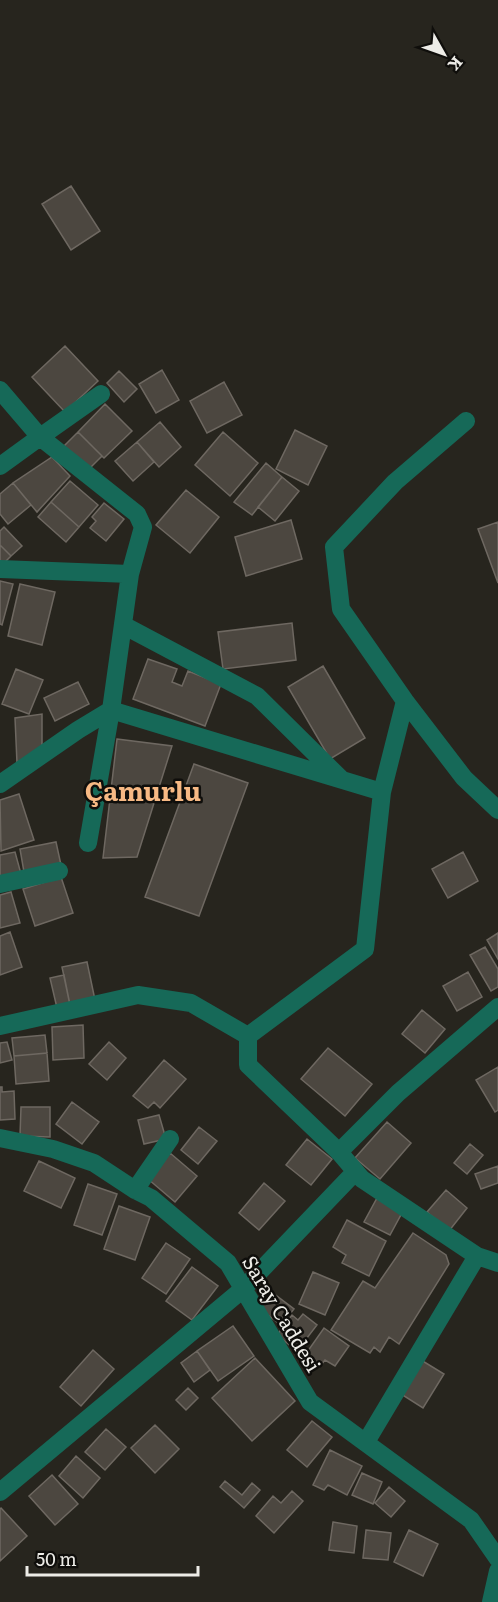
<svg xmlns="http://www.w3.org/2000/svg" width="498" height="1602" font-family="Literata,serif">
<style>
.building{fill:#4c4740;stroke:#6e6861;stroke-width:1.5}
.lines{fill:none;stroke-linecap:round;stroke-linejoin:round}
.minor{stroke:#166958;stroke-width:18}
.labels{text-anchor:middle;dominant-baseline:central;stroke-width:5;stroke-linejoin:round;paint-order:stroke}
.street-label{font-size:20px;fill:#edece7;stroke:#0f0e0b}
.district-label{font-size:26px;font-weight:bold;fill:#f7b984;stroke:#0f0e0b}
</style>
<rect width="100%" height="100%" fill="#27251e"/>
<path class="building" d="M71,186L100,231L71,250L42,204Z
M65,346L98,381L65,412L32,377Z
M162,370L179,400L156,413L139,384Z
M119,371L137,389L124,402L107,383Z
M224,382L242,415L207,433L190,401Z
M105,404L132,431L104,458L78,432Z
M160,422L181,447L159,467L137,442Z
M295,430L327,446L308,485L276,469Z
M78,432L102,456L86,472L62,448Z
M223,432L258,463L230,496L195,465Z
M137,442L154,462L133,481L115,461Z
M52,457L70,476L37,512L13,483Z
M266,463L282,477L252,515L234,502Z
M282,477L299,491L275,521L258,507Z
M70,481L98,505L79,527L51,502Z
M13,483L31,505L8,524L0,514V494Z
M186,490L219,517L190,553L156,525Z
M51,502L79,527L66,542L38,517Z
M104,503L124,519L106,541L90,528L96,521L92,517Z
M291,520L302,559L246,576L235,537Z
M498,522V583L478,529Z
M4,527L22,546L11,556L0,545V531Z
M0,545L11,556L0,567Z
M0,581L13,584L2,625L0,624Z
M20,584L55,592L42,645L8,636Z
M292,623L296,660L223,669L218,632Z
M148,659L177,669L172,682L182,686L188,671L221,684L205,726L133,699Z
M323,666L365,738L330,759L288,687Z
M16,669L43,680L29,714L2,704Z
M78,682L89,704L55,721L44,698Z
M42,714V748L17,763L15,718Z
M117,739L172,746L137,857L103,858Z
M194,764L248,783L199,916L145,897Z
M19,794L34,840L1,851L0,800Z
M56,842L61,865L24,872L20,849Z
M15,852L21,874L0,880V855Z
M463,852L478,881L448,898L432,869Z
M61,877L73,913L35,926L23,889Z
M11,892L20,923L0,928V895Z
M10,932L22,967L0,975V936Z
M498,933V959L487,940Z
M485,947L498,969V987L491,991L470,955Z
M87,962L95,1000L70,1005L62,967Z
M468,972L482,997L457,1011L443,986Z
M64,975L70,1005L57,1008L50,978Z
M422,1010L445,1029L425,1053L402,1034Z
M83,1025L84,1058L53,1060L52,1027Z
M45,1035L47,1053L14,1056L12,1038Z
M7,1042L12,1060L0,1063V1043Z
M109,1042L126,1058L107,1080L89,1064Z
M328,1048L372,1084L345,1116L301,1079Z
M47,1053L49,1081L16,1084L14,1056Z
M164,1060L186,1079L160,1108L154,1102L148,1108L133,1096Z
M498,1067V1110L495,1112L476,1080Z
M0,1087H2V1092L14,1091L15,1119L0,1120Z
M72,1102L99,1122L82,1144L56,1124Z
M21,1107H50V1137L20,1136Z
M159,1115L166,1139L144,1144L138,1120Z
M387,1122L411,1143L380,1179L355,1158Z
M199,1127L217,1141L198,1164L181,1150Z
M307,1139L332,1159L311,1185L286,1165Z
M470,1144L483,1155L467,1174L454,1163Z
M170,1153L197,1176L175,1202L148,1179Z
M39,1161L75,1178L61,1208L24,1191Z
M498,1166V1183L481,1189L475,1174Z
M264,1183L285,1201L259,1230L239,1213Z
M88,1184L117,1194L102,1235L74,1225Z
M446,1190L467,1208L449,1231L427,1212Z
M377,1198L403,1211L390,1235L364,1222Z
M119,1206L150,1217L135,1260L104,1249Z
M347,1220L386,1241L369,1276L342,1263L346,1255L333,1247Z
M413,1233L446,1255L449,1264L399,1344L389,1337L380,1352L374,1347L370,1353L331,1330L363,1281L375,1288Z
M166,1243L190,1259L166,1294L142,1278Z
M192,1267L218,1286L192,1320L166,1301Z
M313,1272L339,1283L325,1315L299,1304Z
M269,1290L294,1309L281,1325L257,1307Z
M303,1314L317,1325L297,1351L277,1335L292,1315L298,1320Z
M233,1326L254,1356L218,1381L197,1351Z
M324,1328L349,1346L335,1366L325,1360L321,1365L305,1355Z
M93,1350L114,1369L81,1406L60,1387Z
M197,1351L210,1370L194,1382L181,1363Z
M255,1358L295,1401L252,1441L212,1398Z
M421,1360L444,1374L423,1408L401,1394Z
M188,1388L198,1398L186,1410L176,1400Z
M312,1421L332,1437L307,1467L287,1450Z
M155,1425L179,1449L155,1473L131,1448Z
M106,1429L126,1447L105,1470L85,1452Z
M330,1450L362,1466L347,1495L328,1485L324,1490L313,1485Z
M76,1456L100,1478L83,1498L59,1476Z
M362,1473L382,1482L373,1504L352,1495Z
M52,1475L78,1504L55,1525L29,1496Z
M225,1481L242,1495L252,1483L260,1490L244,1508L220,1487Z
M389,1487L405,1501L391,1517L375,1503Z
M292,1491L303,1501L274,1533L256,1516L273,1496L281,1503Z
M1,1508L27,1536L0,1561V1509Z
M333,1522L357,1526L354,1553L329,1550Z
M366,1530L391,1533L388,1560L363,1558Z
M409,1530L438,1544L423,1576L394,1562Z"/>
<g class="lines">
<path class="minor" d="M0,390L40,437L0,466
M101,394L40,437L137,514L143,527L130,574L111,710L382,792L405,701
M466,421L395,482L334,547L341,609L405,701L464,778L498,810
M0,569L130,574
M123,625L257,696L340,778
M0,784L78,730L111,710
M88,843L111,710
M0,884L59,871
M0,1026L138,995L191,1003L248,1036L365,949L382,792
M248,1036V1065L339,1152L362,1179L477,1256
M0,1138L53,1149L94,1163L135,1190L151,1198L228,1263L310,1402L471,1520L498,1559
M339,1152L398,1093L498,1007
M135,1190L170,1139
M366,1442L477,1256L498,1263
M0,1492L243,1289L355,1172
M491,1602L498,1571"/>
</g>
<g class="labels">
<g class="street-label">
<text transform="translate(283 1313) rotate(59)">Saray Caddesi</text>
</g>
<g class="district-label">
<text x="143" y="789">Çamurlu</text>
</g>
</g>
<g transform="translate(444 54) rotate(130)" stroke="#0f0e0b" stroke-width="4.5" paint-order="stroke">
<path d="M0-4.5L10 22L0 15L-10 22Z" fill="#edece7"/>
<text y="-9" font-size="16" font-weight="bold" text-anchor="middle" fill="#edece7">K</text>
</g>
<path d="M27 1566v9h171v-9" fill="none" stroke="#edece7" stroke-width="3"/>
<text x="36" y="1566" font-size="18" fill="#edece7" stroke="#0f0e0b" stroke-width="4.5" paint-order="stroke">50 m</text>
</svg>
